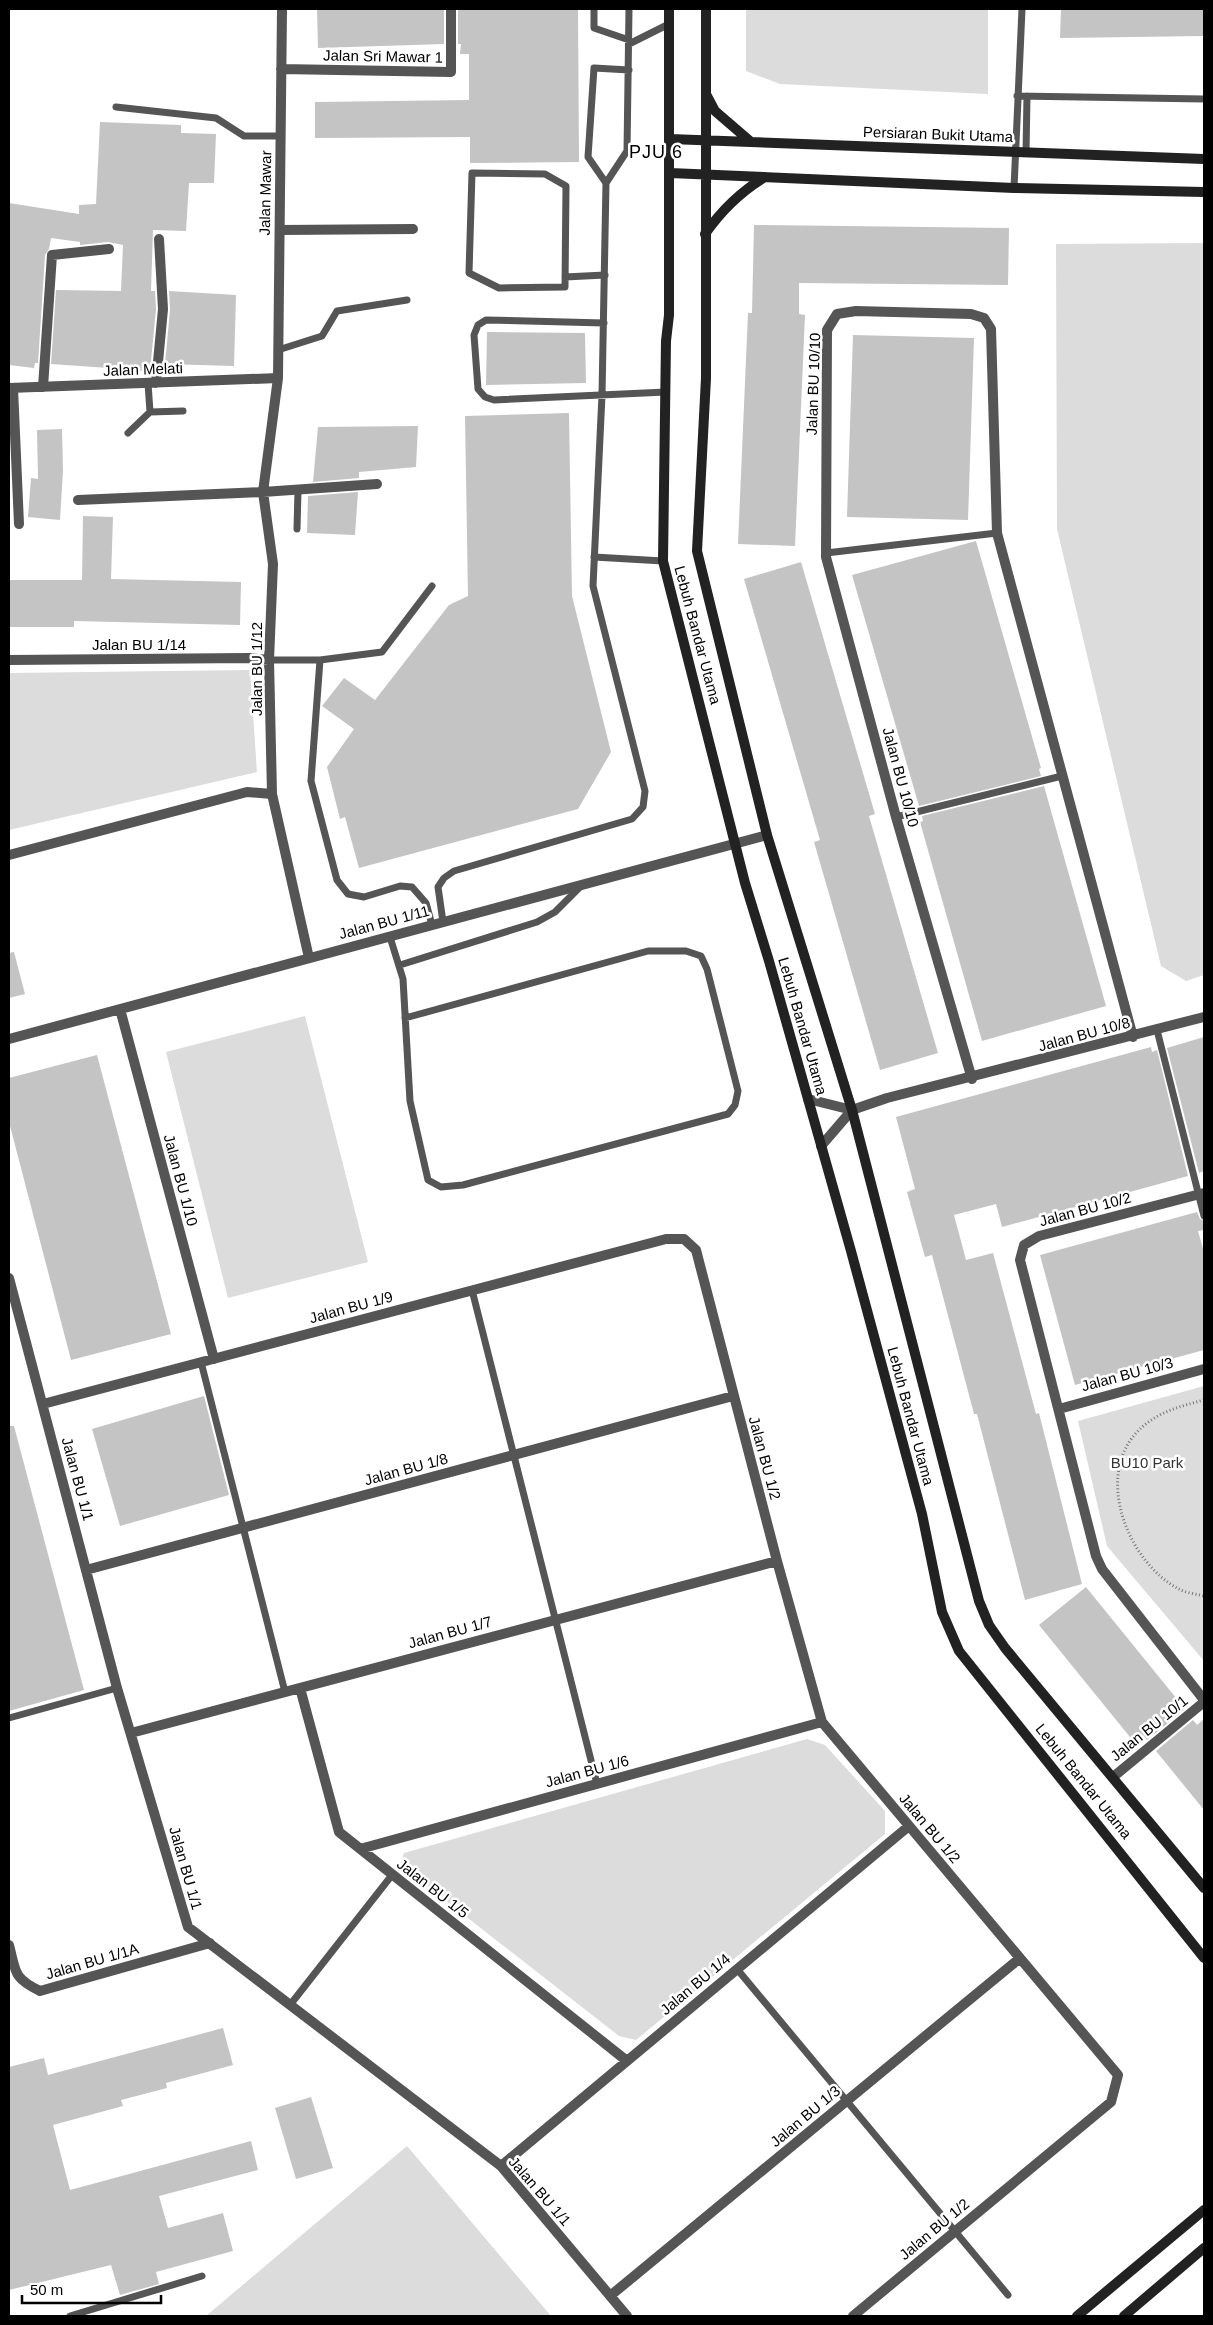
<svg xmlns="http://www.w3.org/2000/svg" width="1213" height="2325" font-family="Arial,sans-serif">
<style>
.park{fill:#dcdcdc}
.building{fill:#c4c4c4}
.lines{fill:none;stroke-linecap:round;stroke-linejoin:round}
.path{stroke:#777;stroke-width:3;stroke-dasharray:1 2.5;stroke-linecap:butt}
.lane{stroke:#555;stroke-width:7}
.street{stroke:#555;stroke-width:10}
.secondary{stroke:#222;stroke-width:10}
.labels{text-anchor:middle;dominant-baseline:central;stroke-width:5;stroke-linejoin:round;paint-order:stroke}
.street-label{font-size:15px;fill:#000;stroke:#fff}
.park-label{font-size:15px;fill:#333;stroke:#fff}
.quarter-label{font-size:18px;letter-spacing:1px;fill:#000;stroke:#fff}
</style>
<rect width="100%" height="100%" fill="#fff"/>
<path class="park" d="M746,9H988V94L780,84L746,71Z
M1204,243V975L1186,981L1161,966L1057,529L1056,244Z
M250,670L257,772L9,830V673Z
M305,1016L368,1262L228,1298L166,1052Z
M1204,1386V1661L1107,1546L1078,1421Z
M807,1739L825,1745L885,1811V1834L636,2040L619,2036L400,1865L404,1853Z
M407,2146L551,2316H206Z"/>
<path class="building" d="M317,9H444V44L318,48Z
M458,9H578L579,162L470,163V137L315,138V102L469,100V54H460L461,44H458Z
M1061,9H1204V36L1060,38Z
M100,122L181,125V133L216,134L214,183H189L186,231L153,230L151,291H155L156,309L150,371H123V369L51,364L56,290L121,291L123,245L108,242L80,245V242L51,238L49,249L45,255L38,363H35L34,368L9,365V203L79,214V205L96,204Z
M754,225L1009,228L1008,285L799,283V314L805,315L795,546L738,544L748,313H752Z
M169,291L236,295L234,366L165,364L170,310Z
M487,332L585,333L586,383L486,385Z
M853,335L974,338L968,520L847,517Z
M569,413L572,596L611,752L578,809L359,868L345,817L340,819L327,767L354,729L322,706L344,678L375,700L449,605L468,596L465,416Z
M418,426L416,467L359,472V478L313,482L318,427Z
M62,429L63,471L60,520L28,517L31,478L38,479L37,430Z
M358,492L355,535L307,533L308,496Z
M83,516L113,517L111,579L241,582L240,625L74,621V627H9V580H82Z
M976,541L1041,768L1039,769L1041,776L919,806L852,575Z
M801,562L875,814L869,816L938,1053L880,1070L814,842L820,840L744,579Z
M1044,786L1106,1006L982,1041L920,822L923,821L922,816Z
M14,952L25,994L9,998V953Z
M1204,1037V1171L1199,1173L1167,1048Z
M1151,1047L1152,1052L1157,1050L1188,1176L1002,1227L996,1204L954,1215L966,1260L993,1253L1036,1414L1039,1413L1082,1584L1025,1600L977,1414H974L932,1255L925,1257L907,1192L915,1189L896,1117Z
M97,1055L171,1334L71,1360L9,1122V1078Z
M1197,1212L1200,1219L1204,1221V1230L1198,1231L1204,1252V1350L1075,1385L1040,1255Z
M204,1396L229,1495L120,1526L92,1429Z
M9,1426H14L84,1690L9,1711Z
M1086,1587L1185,1709L1147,1740L1143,1735L1134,1742L1039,1625Z
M1204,1719V1810L1156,1751L1193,1720L1197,1725Z
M223,2028L233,2065L166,2083L167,2088L121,2100L123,2106L53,2125L70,2190L251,2141L258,2170L159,2196L168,2228L223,2213L233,2251L156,2272L159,2284L120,2295L111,2265L9,2290V2067L44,2058L48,2075Z
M311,2097L333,2168L296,2179L275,2108Z"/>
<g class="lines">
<path class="path" d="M1204,1400C1181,1406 1157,1412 1139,1430C1093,1475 1128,1563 1179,1589C1186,1593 1196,1594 1204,1596"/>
<path class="lane" d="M594,9V28L629,40
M629,44L669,24
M1017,96L1204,99
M116,107L216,118L244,136H281
M1026,153L1027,96
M472,173L545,174L566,186L565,287L499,288L469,273Z
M606,183L588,157L594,68L629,70
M1014,188L1022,9
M565,277L605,275
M604,323L486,320L478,325L474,335L478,389L485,397L494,400L666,392
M278,350L322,336L337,311L407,300
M148,383L150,412
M128,433L150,412L183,411
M297,529L298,490
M826,553L997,533
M594,557L663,561
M269,660H320L311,781L337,880L348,894L364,897L400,886L412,887L426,903L432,925
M320,660L382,652L432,586
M896,817L1062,776
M443,922L438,887L444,878L454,871L632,819L643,807L645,791L593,586L602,395L606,183L627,151L629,9
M390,937L403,979L410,1101L428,1180L441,1187L463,1185L728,1114L735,1105L738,1091L707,969L701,956L686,951H648L405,1018
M400,965L537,922L555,912L581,886
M1157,1030L1204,1216
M472,1290L597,1784
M201,1362L285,1692
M9,1718L117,1688
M737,1969L1008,2295
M290,2005L392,1875
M70,2316L202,2276"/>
<path class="street" d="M282,9L278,378L263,492L273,564L269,660L272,794L309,958
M281,69L451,72V9
M280,230L413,229
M156,383L163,309L159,239
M43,387L52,255L109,249
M9,388L278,378
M13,388L19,524
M78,500L263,492L377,484
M9,660L249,658L269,660
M9,855L247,792L272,794
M120,1009L214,1359
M9,1039L767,835
M972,1079L896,817L826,557L827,330L837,314L856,311L971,314L984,318L991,329L997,533L1133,1037
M808,1099L852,1110L887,1098L1204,1017
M821,1146L852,1110
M1204,1193L1039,1236L1024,1245L1020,1260L1096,1556L1102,1569L1204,1700
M9,1278L117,1688L188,1927L501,2166L627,2316
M43,1404L666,1239H684L696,1250L777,1561L822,1722L1118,2075L1111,2102L853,2316
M1059,1409L1204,1369
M86,1570L733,1396
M300,1688L339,1832L627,2061
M131,1733L777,1561
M1113,1777L1204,1702
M360,1849L822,1722
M9,1945C16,1972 13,1978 40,1991L210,1943
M501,2166L909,1826
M610,2296L1020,1958"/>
<path class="secondary" d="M669,9V315L666,341L663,561L745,883L769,961L851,1251L922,1514L942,1612L959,1651L1204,1958
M706,9V378L697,551L767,835L852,1110L979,1601L989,1625L1005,1648L1204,1888
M706,94L715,111L751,142
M670,139L1204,159
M670,173L1014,188L1204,192
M705,234C721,211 740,192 765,177
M1077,2316L1204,2210
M1124,2316L1204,2248"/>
</g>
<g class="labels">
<g class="street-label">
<text transform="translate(383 56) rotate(1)">Jalan Sri Mawar 1</text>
<text transform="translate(938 134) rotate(2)">Persiaran Bukit Utama</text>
<text transform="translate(265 193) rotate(-89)">Jalan Mawar</text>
<text transform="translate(143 369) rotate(-2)">Jalan Melati</text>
<text transform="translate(813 384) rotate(-88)">Jalan BU 10/10</text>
<text transform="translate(698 635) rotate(75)">Lebuh Bandar Utama</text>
<text x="139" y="644">Jalan BU 1/14</text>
<text transform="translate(256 669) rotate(-90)">Jalan BU 1/12</text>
<text transform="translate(901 777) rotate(75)">Jalan BU 10/10</text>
<text transform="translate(384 922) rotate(-15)">Jalan BU 1/11</text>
<text transform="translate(803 1026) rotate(74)">Lebuh Bandar Utama</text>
<text transform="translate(1084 1034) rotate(-15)">Jalan BU 10/8</text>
<text transform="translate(181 1180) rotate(75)">Jalan BU 1/10</text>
<text transform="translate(1085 1209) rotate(-15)">Jalan BU 10/2</text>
<text transform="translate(351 1307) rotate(-15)">Jalan BU 1/9</text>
<text transform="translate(1127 1374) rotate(-15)">Jalan BU 10/3</text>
<text transform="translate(911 1416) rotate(75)">Lebuh Bandar Utama</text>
<text transform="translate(765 1458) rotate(75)">Jalan BU 1/2</text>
<text transform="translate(406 1469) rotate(-15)">Jalan BU 1/8</text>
<text transform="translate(78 1479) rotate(75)">Jalan BU 1/1</text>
<text transform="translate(450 1632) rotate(-15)">Jalan BU 1/7</text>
<text transform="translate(1149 1728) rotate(-39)">Jalan BU 10/1</text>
<text transform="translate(587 1771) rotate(-15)">Jalan BU 1/6</text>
<text transform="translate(1084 1781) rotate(51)">Lebuh Bandar Utama</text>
<text transform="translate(930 1828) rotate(50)">Jalan BU 1/2</text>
<text transform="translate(186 1868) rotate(74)">Jalan BU 1/1</text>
<text transform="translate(433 1888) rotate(38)">Jalan BU 1/5</text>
<text transform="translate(92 1961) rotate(-16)">Jalan BU 1/1A</text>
<text transform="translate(695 1984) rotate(-40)">Jalan BU 1/4</text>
<text transform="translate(805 2116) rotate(-40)">Jalan BU 1/3</text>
<text transform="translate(540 2191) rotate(49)">Jalan BU 1/1</text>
<text transform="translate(934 2229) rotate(-40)">Jalan BU 1/2</text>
</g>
<g class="park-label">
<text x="1147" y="1462">BU10 Park</text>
</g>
<g class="quarter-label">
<text x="656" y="152">PJU 6</text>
</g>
</g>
<rect width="1213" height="2325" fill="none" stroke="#000000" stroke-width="20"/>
<path d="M22 2295v8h139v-8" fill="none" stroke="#000000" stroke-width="2.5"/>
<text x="30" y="2295" font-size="15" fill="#000000" stroke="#ffffff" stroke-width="4" paint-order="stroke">50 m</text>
</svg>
